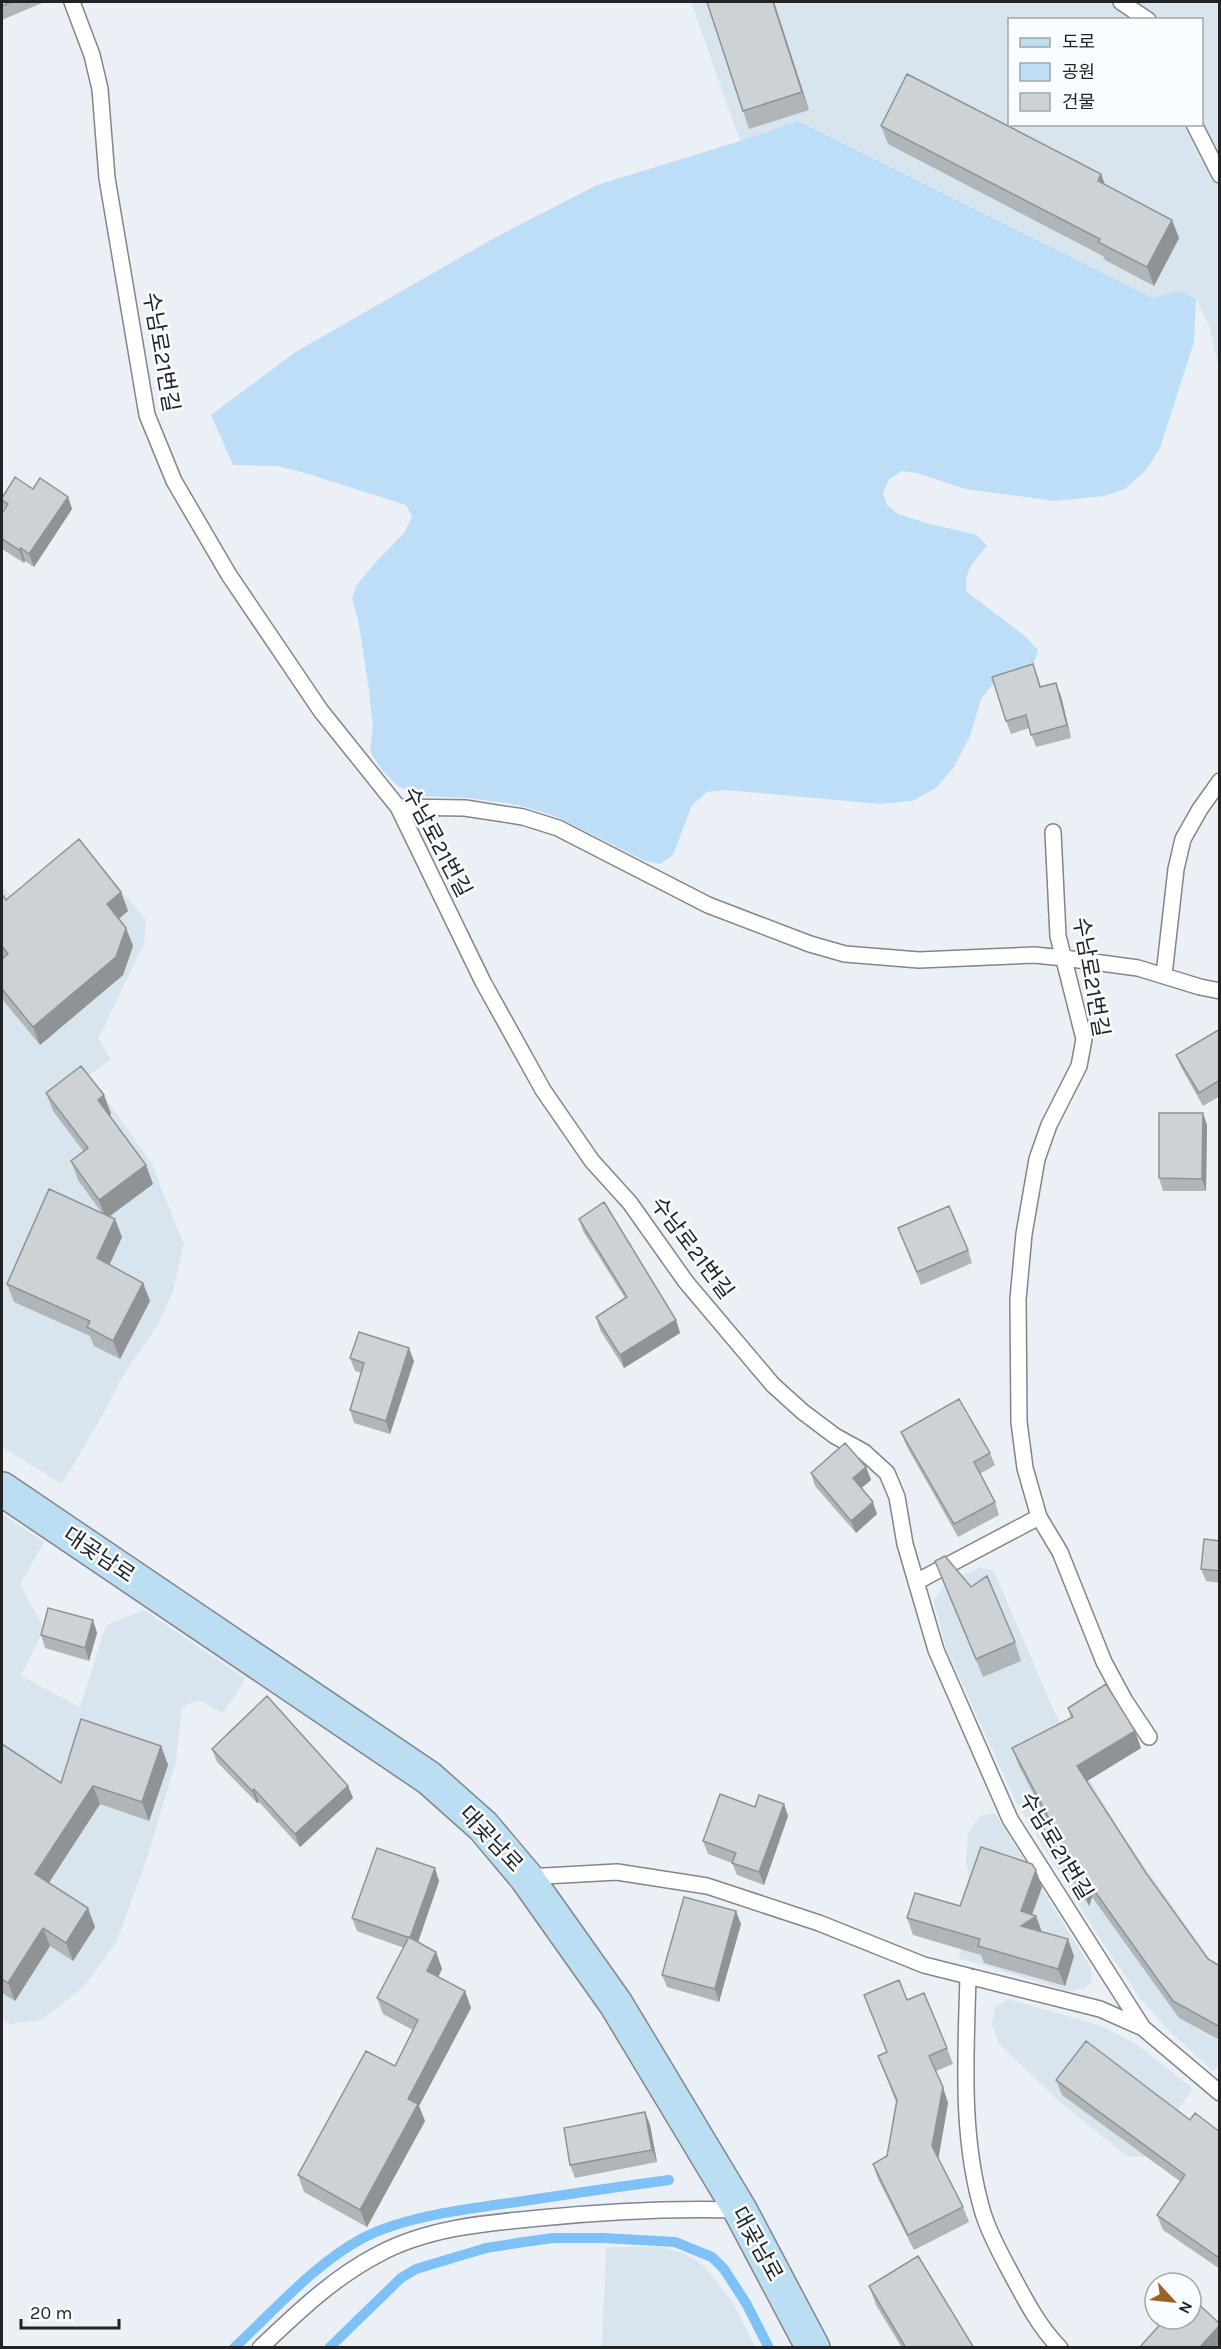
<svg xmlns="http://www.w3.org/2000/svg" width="1221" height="2349" font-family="Karla,'Noto Sans KR',sans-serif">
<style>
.built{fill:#d8e5ef;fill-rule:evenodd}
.green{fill:#bedef7}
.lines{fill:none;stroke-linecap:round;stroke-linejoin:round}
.stream{stroke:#7dc1f6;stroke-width:10}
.lane-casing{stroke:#81868a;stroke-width:18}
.secondary-casing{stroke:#81868a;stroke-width:36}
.lane{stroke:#fff;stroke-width:15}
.secondary{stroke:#bcdef3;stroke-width:33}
.wall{fill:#afb5b8}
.shaded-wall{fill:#8f9396}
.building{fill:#ccd2d6;stroke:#8f9396;stroke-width:1.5}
.labels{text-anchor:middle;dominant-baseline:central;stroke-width:5;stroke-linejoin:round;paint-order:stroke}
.street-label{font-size:22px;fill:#212324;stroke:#fafdff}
</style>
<rect width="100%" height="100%" fill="#eaf0f5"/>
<path class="built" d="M691,2H1219V368L1209,325L1196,299L1178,291L1154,299L798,121L740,141ZM1010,20H1202V124H1010Z
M85,847L146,920L144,944L98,1039L111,1059L89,1075L151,1162L184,1245L173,1291L158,1324L124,1374L102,1416L62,1484L2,1447V885L16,903Z
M2,1514L44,1542L20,1585L44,1628L21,1676L80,1707L106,1625L144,1610L246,1679L223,1713L199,1700L182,1707L176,1762L148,1855L117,1941L84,1987L41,2020L10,2024L2,2018Z
M981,1567L994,1571L1051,1704L1081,1765L1124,1837L1219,1972V2066L1213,2071L1169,2031L1140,1998L1097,1934L1016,1802L946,1648L934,1601L943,1586Z
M995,1813L1091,1968L1092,1981L1083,1989L1068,1991L959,1958L969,1913L970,1887L966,1861L968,1833L980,1816Z
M1008,1999L1102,2026L1138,2045L1193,2089L1144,2157L1127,2156L1061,2103L999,2044L992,2025L995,2007Z
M606,2247H662L683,2253L703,2265L732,2301L755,2347H602Z"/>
<path class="green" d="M798,121L1153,298L1178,291L1196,299L1194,342L1160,448L1146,470L1125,489L1104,496L1055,501L965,489L917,473L902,471L889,479L883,493L887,505L898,514L926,523L977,535L987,546C975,560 962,573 967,592L1025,636L1038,650L1033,666L998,678L981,699L970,736L954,767L936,788L912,801L880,804L725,790L707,792L692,805L673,855L660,864L643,860L555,816L518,805L469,798L422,796L399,787L382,770L370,751L373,728L369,690L358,619L352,599L356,586L374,564L404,533L412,517L406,505L305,473L277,466L233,465L211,415L294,353L494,238L597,185L740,141Z"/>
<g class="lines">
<path class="stream" d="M234,2348C275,2310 314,2264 363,2238C403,2217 465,2209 510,2203C563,2195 616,2187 669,2180
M329,2348L401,2278L416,2269L486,2248L524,2242L553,2238H604L675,2242L712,2257L724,2269L746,2303L769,2348"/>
<defs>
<path id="lane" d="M72,2L92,55L100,89L107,178L147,415L174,481L229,575L321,711L398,807L483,982L543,1090L592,1161L630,1203L686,1282L773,1385L803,1412L835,1436L864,1452L887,1473L897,1497L905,1544L936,1650L1010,1819L1143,2028L1220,2093
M1121,2L1148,20
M1194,124L1220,175
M398,807L465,808L523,817L558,828L708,905L810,944L845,954L919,960L1034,955L1064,958L1138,968L1200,987L1220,991
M1164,975L1176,869L1183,839L1200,809L1220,781
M1039,1517L1060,1552L1104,1662L1125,1701L1149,1737
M916,1582L1039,1517L1025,1468L1019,1422L1018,1299L1024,1234L1037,1159L1049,1125L1079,1066L1084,1039L1058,936L1053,832
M526,1877L617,1872L707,1886L819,1923L924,1965L1100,2009L1143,2028
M968,1976C966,2055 960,2136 983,2213C990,2236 1003,2258 1014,2279C1027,2303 1040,2328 1060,2348
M260,2348C297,2313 333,2278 377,2255C426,2228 485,2223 540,2218C608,2211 672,2208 740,2210"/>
<path id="secondary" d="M2,1489L429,1778L483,1826L526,1877L616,2004L740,2210L813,2348"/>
</defs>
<use href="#lane" class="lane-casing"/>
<use href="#secondary" class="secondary-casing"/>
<use href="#lane" class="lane"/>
<use href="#secondary" class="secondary"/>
</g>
<path class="wall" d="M2,2H42V3L2,20Z
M707,2H774L809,110L749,129Z
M881,126L1101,174L1105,185L1172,220L1179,238L1154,286L1105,260L1103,256L888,144Z
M33,489L68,497L72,509L34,567L25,561L24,563L2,549V513L4,509L2,502V498Z
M1038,677L1041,687L1061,696L1071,738L1036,747L1029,728L1011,734L1006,721Z
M121,892L128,911L119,919L126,928L133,946L123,975L40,1045L2,999V959L3,958L2,957V894L6,900Z
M1220,1029V1096L1203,1106L1181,1067L1176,1055Z
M46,1093L104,1095L111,1114L109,1115L146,1165L153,1184L109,1216L122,1237L109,1265L143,1283L150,1301L120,1359L94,1346L90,1336L14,1302L7,1284L102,1213L78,1180L71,1161L84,1152L53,1111Z
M1203,1113L1207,1125L1206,1191H1163L1159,1178Z
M579,1219L676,1320L680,1333L624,1368L600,1330L596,1317L625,1298L583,1231Z
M898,1228L968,1250L972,1263L921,1285Z
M350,1358L414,1361L390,1434L354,1423L350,1410L361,1373L355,1371Z
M901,1432L990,1453L995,1465L980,1474L995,1502L999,1515L958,1537L906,1445Z
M866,1467L871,1480L861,1488L877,1514L856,1533L815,1486L811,1473Z
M1220,1541V1583L1206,1581L1201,1569Z
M935,1561L1015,1642L1021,1661L983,1677L942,1579Z
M93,1620L97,1633L89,1661L45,1648L41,1635Z
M1068,1708L1141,1748L1087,1781L1146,1873L1208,1959L1220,1966V2040L1179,2018L1092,1897L1089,1906L1052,1847L1045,1830L1054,1833L1019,1766L1012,1748L1071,1718Z
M2,1744L61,1783L161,1746L168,1765L149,1821L100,1804L49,1883L95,1927L73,1961L50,1946L15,2001L2,1993Z
M212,1749L348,1786L353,1798L300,1847L259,1802L257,1803L217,1762Z
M784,1804L788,1816L764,1885L737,1875L732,1863L708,1854L703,1841L755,1807Z
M439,1881L418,1942L436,1952L442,1969L438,1977L465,1991L471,2008L419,2106L425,2121L367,2227L304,2192L298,2175L395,2066L413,2030L383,2014L377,1998L404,1948L357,1931L352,1918Z
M1042,1887L1032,1915L1042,1932L1074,1956L1065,1986L984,1963L981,1955L913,1935L907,1918Z
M741,1924L719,2002L667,1987L662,1975Z
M864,1995L907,2000L947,2048L953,2064L936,2071L948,2103L938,2158L963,2207L969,2222L914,2250L878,2179L873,2164L887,2156L896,2102L878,2056L887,2052Z
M1056,2080L1190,2120L1220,2132V2269L1163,2230L1157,2215L1181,2182L1062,2095Z
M645,2112L650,2125L657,2162L575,2178L570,2165Z
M869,2286L974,2348H902L876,2305Z"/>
<path class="shaded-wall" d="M773,2H774L809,110L802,92Z
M1101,174L1108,193L1098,181Z
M1172,220L1179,238L1154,286L1147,267Z
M68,497L72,509L34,567L29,554Z
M21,548L25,561L24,563L19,550Z
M1056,683L1061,696L1071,738L1067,725Z
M121,892L128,911L113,923L107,904Z
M126,928L133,946L123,975L40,1045L33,1027Z
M104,1095L111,1114L104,1119L98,1100Z
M1203,1113L1207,1125L1206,1191L1202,1179Z
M146,1165L153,1184L106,1219L99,1200Z
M115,1219L122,1237L104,1277L97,1258Z
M143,1283L150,1301L120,1359L113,1341Z
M676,1320L680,1333L624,1368L620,1355Z
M409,1348L414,1361L390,1434L386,1421Z
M866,1467L871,1480L858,1491L853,1478Z
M873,1502L877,1514L856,1533L851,1521Z
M93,1620L97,1633L89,1661L85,1648Z
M1135,1731L1141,1748L1084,1783L1077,1766Z
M161,1746L168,1765L149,1821L142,1802Z
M93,1786L100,1804L42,1893L35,1874Z
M348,1786L353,1798L300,1847L295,1834Z
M254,1789L259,1802L257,1803L252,1791Z
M784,1804L788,1816L764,1885L759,1872Z
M435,1868L439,1881L415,1951L410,1939Z
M1036,1870L1042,1887L1030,1920L1036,1916L1042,1932L1021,1926V1911Z
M1086,1879L1092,1897L1089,1906L1083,1888Z
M88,1908L95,1927L73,1961L66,1943Z
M736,1911L741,1924L719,2002L715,1989Z
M43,1928L50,1946L15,2001L8,1983Z
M1068,1939L1074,1956L1065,1986L1058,1969Z
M436,1952L442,1969L433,1988L427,1971Z
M465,1991L471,2008L419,2106L425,2121L367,2227L360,2210L408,2099Z
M943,2087L948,2103L938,2161L932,2146Z
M645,2112L650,2125L657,2162L652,2150Z
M1220,2325V2343L1215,2348H1199Z"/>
<path class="building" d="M2,2H11L2,6Z
M707,2H773L802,92L743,111Z
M907,74L1101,174L1098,181L1172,220L1147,267L1098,242L1100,239L881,126Z
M15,477L33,489L40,478L68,497L29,554L21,548L19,550L2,539V513L8,504L2,500V498Z
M1033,664L1040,687L1056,683L1067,725L1031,735L1026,715L1006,721L992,677Z
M79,839L121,892L107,904L126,928L116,957L33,1027L2,989V959L8,954L2,946V894L6,900Z
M1220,1029V1080L1199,1093L1176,1055Z
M81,1066L104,1095L98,1100L146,1165L99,1200L71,1161L88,1148L46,1093Z
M1159,1113H1203L1202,1179L1159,1178Z
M49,1189L115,1219L97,1258L143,1283L113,1341L87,1327L90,1321L7,1284Z
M604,1202L676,1320L620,1355L596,1317L627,1297L579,1219Z
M949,1206L968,1250L917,1272L898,1228Z
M359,1332L409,1348L386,1421L350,1410L364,1363L350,1358Z
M959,1399L990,1453L974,1462L995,1502L954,1524L901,1432Z
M845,1443L866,1467L853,1478L873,1502L851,1521L811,1473Z
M1204,1539L1220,1541V1571L1201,1569Z
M945,1556L971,1587L987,1576L1015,1642L976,1659L935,1561Z
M48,1608L93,1620L85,1648L41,1635Z
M1106,1684L1135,1731L1077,1766L1146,1873L1208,1959L1220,1966V2027L1173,2001L1086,1879L1083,1888L1045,1830L1057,1834L1012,1748L1073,1717L1068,1708Z
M267,1696L348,1786L295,1834L254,1789L252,1791L212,1749Z
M81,1719L161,1746L142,1802L93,1786L35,1874L88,1908L66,1943L43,1928L8,1983L2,1979V1744L61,1783Z
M720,1794L755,1807L759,1795L784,1804L759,1872L732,1863L736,1853L703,1841Z
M981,1847L1032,1864L1036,1870L1021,1911L1036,1916L1021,1926L1068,1939L1058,1969L978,1946L980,1939L907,1918L915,1893L960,1906Z
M377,1848L435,1868L410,1938L352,1918Z
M684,1897L736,1911L715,1989L662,1975Z
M409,1937L436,1952L427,1971L465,1991L408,2099L418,2104L360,2210L298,2175L366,2051L395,2066L418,2020L377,1998Z
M899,1980L907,2000L924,1993L947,2048L929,2056L943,2087L932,2146L963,2207L908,2235L873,2164L887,2156L897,2100L878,2056L887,2052L864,1995Z
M1086,2041L1190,2120L1195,2113L1220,2132V2254L1218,2257L1157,2215L1185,2175L1056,2080Z
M645,2112L652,2150L570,2165L564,2128Z
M918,2256L974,2348H906L869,2286Z
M1191,2297L1220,2324V2325L1199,2348H1139L1165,2319H1191Z"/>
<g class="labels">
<g class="street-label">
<text transform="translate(161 352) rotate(80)">수남로21번길</text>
<text transform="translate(437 842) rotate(62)">수남로21번길</text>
<text transform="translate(1091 977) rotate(80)">수남로21번길</text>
<text transform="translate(692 1248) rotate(53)">수남로21번길</text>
<text transform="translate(99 1555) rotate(34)">대곶남로</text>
<text transform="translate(491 1839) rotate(47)">대곶남로</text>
<text transform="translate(1056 1846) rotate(59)">수남로21번길</text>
<text transform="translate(757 2244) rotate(61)">대곶남로</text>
</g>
</g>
<rect width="1221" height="2349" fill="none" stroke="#212324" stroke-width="6"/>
<rect x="1008" y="18" width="195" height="108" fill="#fafdff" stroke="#a3a6a7" stroke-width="1.5"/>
<rect x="1020" y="38" width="30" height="9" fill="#bcdef3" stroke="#a3a6a7" stroke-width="1.5"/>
<text x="1062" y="48" font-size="18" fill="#212324">도로</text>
<rect x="1020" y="63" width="30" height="18" fill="#bedef7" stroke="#a3a6a7" stroke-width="1.5"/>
<text x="1062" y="78" font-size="18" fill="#212324">공원</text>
<rect x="1020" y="93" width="30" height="18" fill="#ccd2d6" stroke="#a3a6a7" stroke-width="1.5"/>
<text x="1062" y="108" font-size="18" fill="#212324">건물</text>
<g transform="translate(1173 2301) rotate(117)"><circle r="28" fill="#fafdff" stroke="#a3a6a7" stroke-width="1.5"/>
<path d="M0-4.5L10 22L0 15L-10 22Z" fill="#9d6123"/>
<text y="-9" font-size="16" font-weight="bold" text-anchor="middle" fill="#212324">N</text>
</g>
<path d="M21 2319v9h98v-9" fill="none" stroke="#212324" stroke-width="3"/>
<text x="30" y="2319" font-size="18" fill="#212324" stroke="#fafdff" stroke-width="4.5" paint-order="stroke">20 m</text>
</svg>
